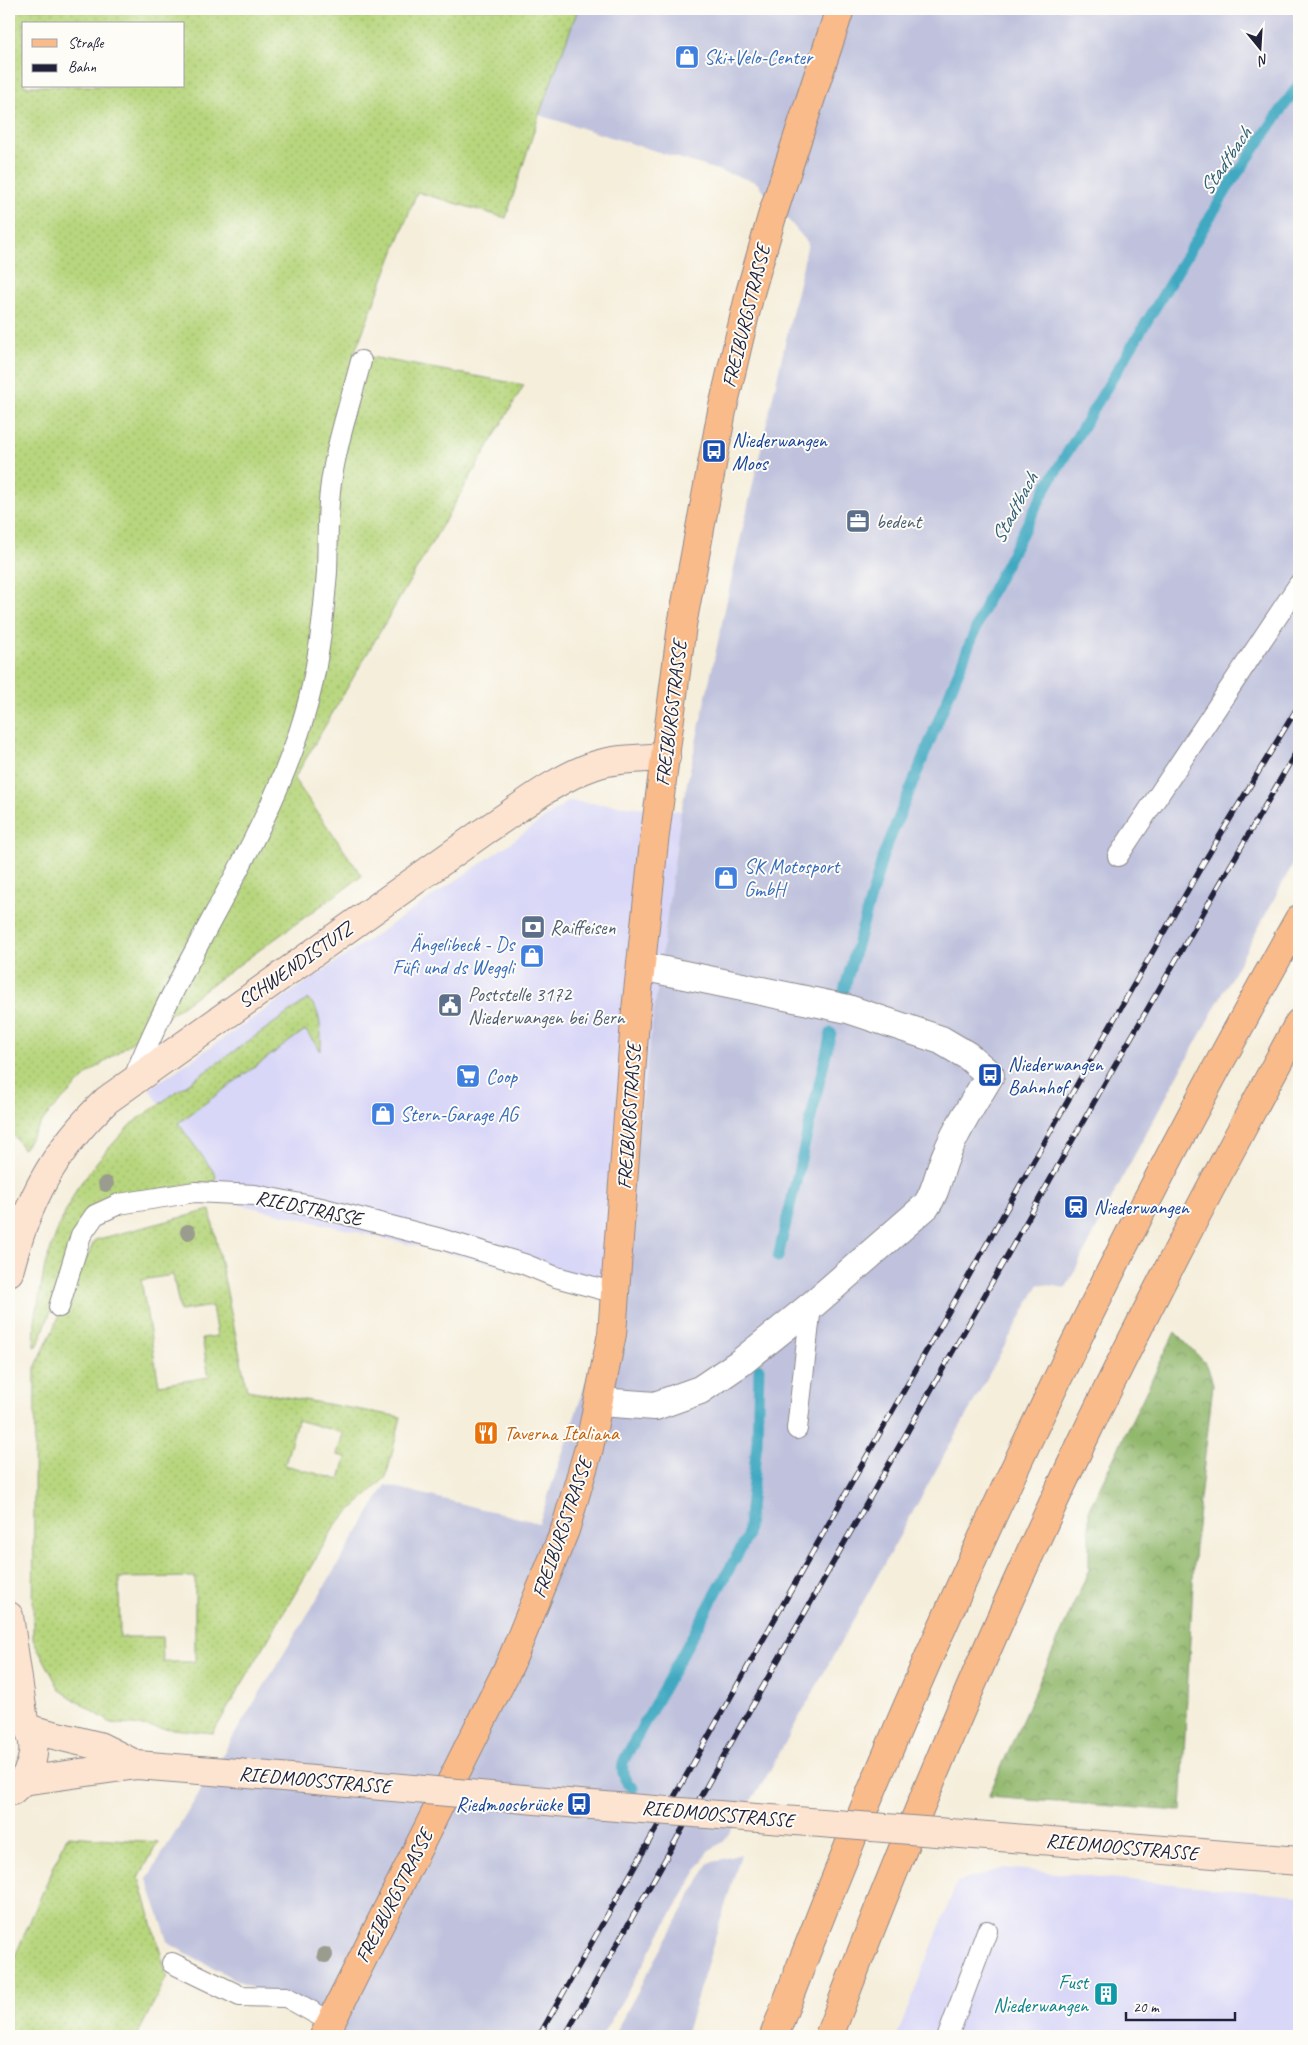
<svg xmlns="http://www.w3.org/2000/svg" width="1308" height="2045" font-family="Caveat,sans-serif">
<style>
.built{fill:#d9d7f7}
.industrial{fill:#c0c2dd}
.grass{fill:url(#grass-dots);stroke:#6c7c5c;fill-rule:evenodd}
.forest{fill:url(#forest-crowns);stroke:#5a6c54}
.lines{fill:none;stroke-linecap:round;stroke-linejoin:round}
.stream{stroke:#41a9c1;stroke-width:11}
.service-casing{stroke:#8c888b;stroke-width:22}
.minor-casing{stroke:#8c888b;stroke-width:30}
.secondary-casing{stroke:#8c888b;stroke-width:30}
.primary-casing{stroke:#8c888b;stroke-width:30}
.motorway-casing{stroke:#8c888b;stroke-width:30}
.service{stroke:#fff;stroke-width:20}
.minor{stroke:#fff;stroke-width:28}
.secondary{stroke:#fde4d1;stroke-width:28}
.primary{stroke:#fabb8b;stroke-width:28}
.motorway{stroke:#fabb8b;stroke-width:28}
.rail-casing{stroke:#22223b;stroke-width:5.5}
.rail{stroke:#fdfcf7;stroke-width:4;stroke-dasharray:11;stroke-linecap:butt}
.secondary-bridge-casing{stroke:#8c888b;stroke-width:30;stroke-linecap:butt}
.secondary-bridge{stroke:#fde4d1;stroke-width:28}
.tree{fill:#9a9c8e}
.labels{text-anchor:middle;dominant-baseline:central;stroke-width:4;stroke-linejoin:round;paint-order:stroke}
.shop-label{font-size:20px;fill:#366cbe;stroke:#fdfcf7;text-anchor:start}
.street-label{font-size:20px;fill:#22223b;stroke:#fdfcf7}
.transit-label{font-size:20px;fill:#164399;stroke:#fdfcf7;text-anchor:start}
.service-label{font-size:20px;fill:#4e5e75;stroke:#fdfcf7;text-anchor:start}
.food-label{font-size:20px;fill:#c56008;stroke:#fdfcf7;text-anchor:start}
.culture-label{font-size:20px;fill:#0d838f;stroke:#fdfcf7;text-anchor:end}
.water-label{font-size:21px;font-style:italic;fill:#305f77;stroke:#fdfcf7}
</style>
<defs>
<pattern id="grass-dots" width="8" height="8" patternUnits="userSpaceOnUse" patternTransform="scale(1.25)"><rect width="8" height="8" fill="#b7d67d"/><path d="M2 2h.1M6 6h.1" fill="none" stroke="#9db76d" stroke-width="1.8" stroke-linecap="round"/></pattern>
<pattern id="forest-crowns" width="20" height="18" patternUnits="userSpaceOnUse" patternTransform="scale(1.25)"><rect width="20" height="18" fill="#91b76c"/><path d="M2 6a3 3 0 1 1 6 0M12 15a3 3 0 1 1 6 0" fill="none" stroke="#76945a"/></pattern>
</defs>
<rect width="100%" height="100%" fill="#fdfcf7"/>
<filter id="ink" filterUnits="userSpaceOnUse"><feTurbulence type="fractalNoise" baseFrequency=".02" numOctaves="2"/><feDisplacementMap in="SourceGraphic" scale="10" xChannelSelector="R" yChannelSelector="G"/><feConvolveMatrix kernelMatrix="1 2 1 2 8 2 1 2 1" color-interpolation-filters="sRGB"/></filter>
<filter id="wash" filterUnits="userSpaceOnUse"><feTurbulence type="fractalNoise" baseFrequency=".0096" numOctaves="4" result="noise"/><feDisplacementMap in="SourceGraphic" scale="20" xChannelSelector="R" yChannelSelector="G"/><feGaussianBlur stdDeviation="1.12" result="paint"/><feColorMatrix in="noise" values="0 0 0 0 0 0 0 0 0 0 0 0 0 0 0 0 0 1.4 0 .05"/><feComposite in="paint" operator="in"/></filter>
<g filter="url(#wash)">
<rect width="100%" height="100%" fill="#f5eedb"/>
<path class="built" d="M569,801L681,811L616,1293L234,1203L149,1089L483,862Z
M1004,1868L1299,1896V2036H897L957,1882Z"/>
<path class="industrial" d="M578,9H1299V853L1127,1169L1066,1288L1039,1284L764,1781L723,1842L708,1851L602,2036H308L314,2021L169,1944L147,1879L386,1485L539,1523L616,1293L681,811L737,554L808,243L756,182L539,115Z
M741,1854L685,2036H613L709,1863Z"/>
<path class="grass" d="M9,9H578L539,115L506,218L417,192L354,354L524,385L294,779L362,876L89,1073L46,1116L23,1149L9,1128ZM24,24H184V86H24Z
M308,999C322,1011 321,1034 321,1051L305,1030L178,1123L216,1175L214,1182L165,1189L100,1204L56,1297L38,1345L34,1347L35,1321L45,1265L59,1226L77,1188L100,1158L131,1124Z
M210,1210L247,1390L401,1417L386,1477L336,1524L213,1733L111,1723L60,1690L33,1639L35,1368L95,1240ZM173,1275L180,1311L212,1306L217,1336L202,1338L209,1377L159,1385L141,1280ZM297,1420L343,1433L337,1455L346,1457L340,1480L285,1465ZM195,1577V1662H163L162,1637H120L119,1578Z
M67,1836L158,1842L139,1878L167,1976L138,2034L141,2036H9V1970Z"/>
<path class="forest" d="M1175,1332L1207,1365L1213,1384L1195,1544L1181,1811L988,1797L1089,1570V1509Z"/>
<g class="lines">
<path class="stream" d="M844,990L883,856L988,599L1047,486L1229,186L1299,84
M778,1257L831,1033
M633,1788C624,1781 620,1772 624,1760L747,1537L757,1443L759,1368"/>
</g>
</g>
<g filter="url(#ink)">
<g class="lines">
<defs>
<path id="service" d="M1118,856L1299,584
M133,1080C181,957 265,845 303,720C318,672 323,621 327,572C328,545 327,518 330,491C335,447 350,404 361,361
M59,1307L81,1235L95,1215L119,1204L195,1192L255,1195L321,1208L441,1239L524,1264L556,1277L616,1293
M797,1429L811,1306
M172,1963L240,1996L286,1997L331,2022
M948,2036L987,1931"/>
<path id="minor" d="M600,1402L655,1406L700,1390L740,1363L811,1306L926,1206C937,1191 939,1170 947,1153C958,1125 975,1101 990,1075L968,1056L941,1040L848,1009L641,966"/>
<path id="secondary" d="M9,1272C27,1201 54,1150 107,1100L483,832C517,810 555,779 593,766C615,758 642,759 666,757
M9,1616L24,1721
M29,1729L99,1746L137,1765
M23,1781L137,1765L237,1773
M12,1791C35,1772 42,1739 20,1717
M1115,1846L1299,1861"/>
<path id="primary" d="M324,2036L510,1664L565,1530L589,1448L612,1334L635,1020L654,842L682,625L722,411L750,293L773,213L840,9"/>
<path id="motorway" d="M774,2036C920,1650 1096,1278 1299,919
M829,2036C906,1835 989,1636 1082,1442C1150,1300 1224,1161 1299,1023"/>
</defs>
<use href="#service" class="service-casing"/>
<use href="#minor" class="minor-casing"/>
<use href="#secondary" class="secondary-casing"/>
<use href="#primary" class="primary-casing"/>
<use href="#motorway" class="motorway-casing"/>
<use href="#service" class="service"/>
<use href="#minor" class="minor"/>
<use href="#secondary" class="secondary"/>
<use href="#primary" class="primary"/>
<use href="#motorway" class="motorway"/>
<defs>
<path id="rail" d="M539,2036L1088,1065L1204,862L1299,705
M565,2036L1110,1074L1299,747"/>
</defs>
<use href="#rail" class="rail-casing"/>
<use href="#rail" class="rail"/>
<defs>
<path id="secondary-bridge" d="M237,1773L579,1804L1115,1846"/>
</defs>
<use href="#secondary-bridge" class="secondary-bridge-casing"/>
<use href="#secondary-bridge" class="secondary-bridge"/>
</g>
<g class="tree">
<circle cx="106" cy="1184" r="8"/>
<circle cx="188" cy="1232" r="8"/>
<circle cx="325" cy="1955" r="8"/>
</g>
</g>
<defs>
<symbol id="shop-square" viewBox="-11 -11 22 22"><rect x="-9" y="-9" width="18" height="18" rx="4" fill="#3f7fe0" stroke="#fdfcf7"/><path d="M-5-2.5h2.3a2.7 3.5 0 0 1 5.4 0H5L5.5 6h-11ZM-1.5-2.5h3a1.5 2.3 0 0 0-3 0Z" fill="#fff"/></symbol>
<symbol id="bus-square" viewBox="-11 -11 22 22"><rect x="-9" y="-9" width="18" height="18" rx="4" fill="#1a4fb4" stroke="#fdfcf7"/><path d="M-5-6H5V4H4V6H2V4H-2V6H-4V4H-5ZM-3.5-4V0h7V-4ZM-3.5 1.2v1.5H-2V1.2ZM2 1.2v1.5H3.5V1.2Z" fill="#fff"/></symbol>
<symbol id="office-square" viewBox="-11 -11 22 22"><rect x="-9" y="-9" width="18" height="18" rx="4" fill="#5c6f8a" stroke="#fdfcf7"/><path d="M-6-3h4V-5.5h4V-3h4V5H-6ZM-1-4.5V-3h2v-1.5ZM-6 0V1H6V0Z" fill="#fff"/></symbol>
<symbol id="bank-square" viewBox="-11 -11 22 22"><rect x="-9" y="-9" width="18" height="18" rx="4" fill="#5c6f8a" stroke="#fdfcf7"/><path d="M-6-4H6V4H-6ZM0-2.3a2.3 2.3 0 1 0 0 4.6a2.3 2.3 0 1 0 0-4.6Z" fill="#fff"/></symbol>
<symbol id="civic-square" viewBox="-11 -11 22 22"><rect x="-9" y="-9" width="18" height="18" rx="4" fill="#5c6f8a" stroke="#fdfcf7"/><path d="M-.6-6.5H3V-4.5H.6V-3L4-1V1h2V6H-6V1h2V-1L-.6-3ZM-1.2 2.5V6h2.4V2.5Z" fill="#fff"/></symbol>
<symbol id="supermarket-square" viewBox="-11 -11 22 22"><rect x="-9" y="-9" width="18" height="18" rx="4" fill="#3f7fe0" stroke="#fdfcf7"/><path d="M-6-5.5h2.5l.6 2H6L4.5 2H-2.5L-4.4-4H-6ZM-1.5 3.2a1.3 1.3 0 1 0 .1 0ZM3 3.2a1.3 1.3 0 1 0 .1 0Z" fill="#fff"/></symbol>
<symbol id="station-square" viewBox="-11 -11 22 22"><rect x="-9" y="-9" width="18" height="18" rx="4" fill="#1a4fb4" stroke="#fdfcf7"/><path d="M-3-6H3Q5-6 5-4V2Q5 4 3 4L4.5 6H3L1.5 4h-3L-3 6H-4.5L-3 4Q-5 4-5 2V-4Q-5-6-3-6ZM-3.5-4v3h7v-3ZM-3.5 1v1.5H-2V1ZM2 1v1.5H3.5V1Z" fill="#fff"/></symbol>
<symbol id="restaurant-square" viewBox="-11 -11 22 22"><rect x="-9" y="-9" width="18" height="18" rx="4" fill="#e8710a" stroke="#fdfcf7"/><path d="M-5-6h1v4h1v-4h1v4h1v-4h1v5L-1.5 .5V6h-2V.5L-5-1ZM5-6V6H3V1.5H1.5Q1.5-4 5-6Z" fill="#fff"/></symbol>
<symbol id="building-square" viewBox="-11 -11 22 22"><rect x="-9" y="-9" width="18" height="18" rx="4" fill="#0f9aa8" stroke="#fdfcf7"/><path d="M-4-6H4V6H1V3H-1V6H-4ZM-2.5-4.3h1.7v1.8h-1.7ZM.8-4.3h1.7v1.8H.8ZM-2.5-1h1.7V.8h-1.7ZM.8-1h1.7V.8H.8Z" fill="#fff"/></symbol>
</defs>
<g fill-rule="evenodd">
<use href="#shop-square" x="673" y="43" width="28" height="28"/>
<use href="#bus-square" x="700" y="437" width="28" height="28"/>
<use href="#office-square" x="844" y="507" width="28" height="28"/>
<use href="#shop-square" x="712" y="864" width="28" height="28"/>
<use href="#bank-square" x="519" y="913" width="28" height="28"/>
<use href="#shop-square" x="518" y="942" width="28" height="28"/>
<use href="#civic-square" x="436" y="991" width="28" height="28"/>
<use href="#bus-square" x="976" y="1061" width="28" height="28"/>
<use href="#supermarket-square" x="454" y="1062" width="28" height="28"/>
<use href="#shop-square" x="369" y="1100" width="28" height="28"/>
<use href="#station-square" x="1062" y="1193" width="28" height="28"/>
<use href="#restaurant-square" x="472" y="1419" width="28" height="28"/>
<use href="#bus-square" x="565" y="1790" width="28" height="28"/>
<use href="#building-square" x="1092" y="1980" width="28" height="28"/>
</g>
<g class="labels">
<g class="shop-label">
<text x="704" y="57">Ski+Velo-Center</text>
<text x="744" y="866">SK Motosport<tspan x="744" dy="23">GmbH</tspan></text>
<text x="514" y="944" text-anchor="end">Ängelibeck - Ds<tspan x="514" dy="23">Füfi und ds Weggli</tspan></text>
<text x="486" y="1076">Coop</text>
<text x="400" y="1114">Stern-Garage AG</text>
</g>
<g class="street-label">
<text transform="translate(746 316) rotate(-76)">FREIBURGSTRASSE</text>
<text transform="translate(671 713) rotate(-83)">FREIBURGSTRASSE</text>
<text transform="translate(295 965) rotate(-35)">SCHWENDISTUTZ</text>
<text transform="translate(629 1116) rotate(-86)">FREIBURGSTRASSE</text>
<text transform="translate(309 1208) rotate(12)">RIEDSTRASSE</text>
<text transform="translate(562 1528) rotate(-71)">FREIBURGSTRASSE</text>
<text transform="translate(315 1780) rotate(5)">RIEDMOOSSTRASSE</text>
<text transform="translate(718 1814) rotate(5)">RIEDMOOSSTRASSE</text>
<text transform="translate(1122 1847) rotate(5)">RIEDMOOSSTRASSE</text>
<text transform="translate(394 1896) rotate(-63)">FREIBURGSTRASSE</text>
</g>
<g class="transit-label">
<text x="732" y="440">Niederwangen<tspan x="732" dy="23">Moos</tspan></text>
<text x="1008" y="1064">Niederwangen<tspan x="1008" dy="23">Bahnhof</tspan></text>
<text x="1094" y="1207">Niederwangen</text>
<text x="562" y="1804" text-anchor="end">Riedmoosbrücke</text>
</g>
<g class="service-label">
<text x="876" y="521">bedent</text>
<text x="550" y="927">Raiffeisen</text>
<text x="468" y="994">Poststelle 3172<tspan x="468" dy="23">Niederwangen bei Bern</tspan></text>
</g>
<g class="food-label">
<text x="504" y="1433">Taverna Italiana</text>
</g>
<g class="culture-label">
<text x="1088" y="1982">Fust<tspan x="1088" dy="23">Niederwangen</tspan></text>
</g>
<g class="water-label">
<text transform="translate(1225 161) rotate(-56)">Stadtbach</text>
<text transform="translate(1014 508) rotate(-62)">Stadtbach</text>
</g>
</g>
<rect width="1308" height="2045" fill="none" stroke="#fdfcf7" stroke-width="30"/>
<rect x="22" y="22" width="162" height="65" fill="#fdfcf7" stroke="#a5a5ac"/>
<rect x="32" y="39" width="25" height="8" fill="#fabb8b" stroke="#a5a5ac"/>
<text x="68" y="48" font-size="15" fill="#22223b">Straße</text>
<rect x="32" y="64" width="25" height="8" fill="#22223b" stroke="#a5a5ac"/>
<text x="68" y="72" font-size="15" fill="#22223b">Bahn</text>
<g transform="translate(1260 48) rotate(162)" stroke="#fdfcf7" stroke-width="4" paint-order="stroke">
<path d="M0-4L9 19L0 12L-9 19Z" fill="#22223b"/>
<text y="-8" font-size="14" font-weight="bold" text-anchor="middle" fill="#22223b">N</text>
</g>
<path d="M1126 2012v8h109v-8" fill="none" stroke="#22223b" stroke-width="2.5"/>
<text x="1133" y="2012" font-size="15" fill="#22223b" stroke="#fdfcf7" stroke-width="4" paint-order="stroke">20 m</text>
</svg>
